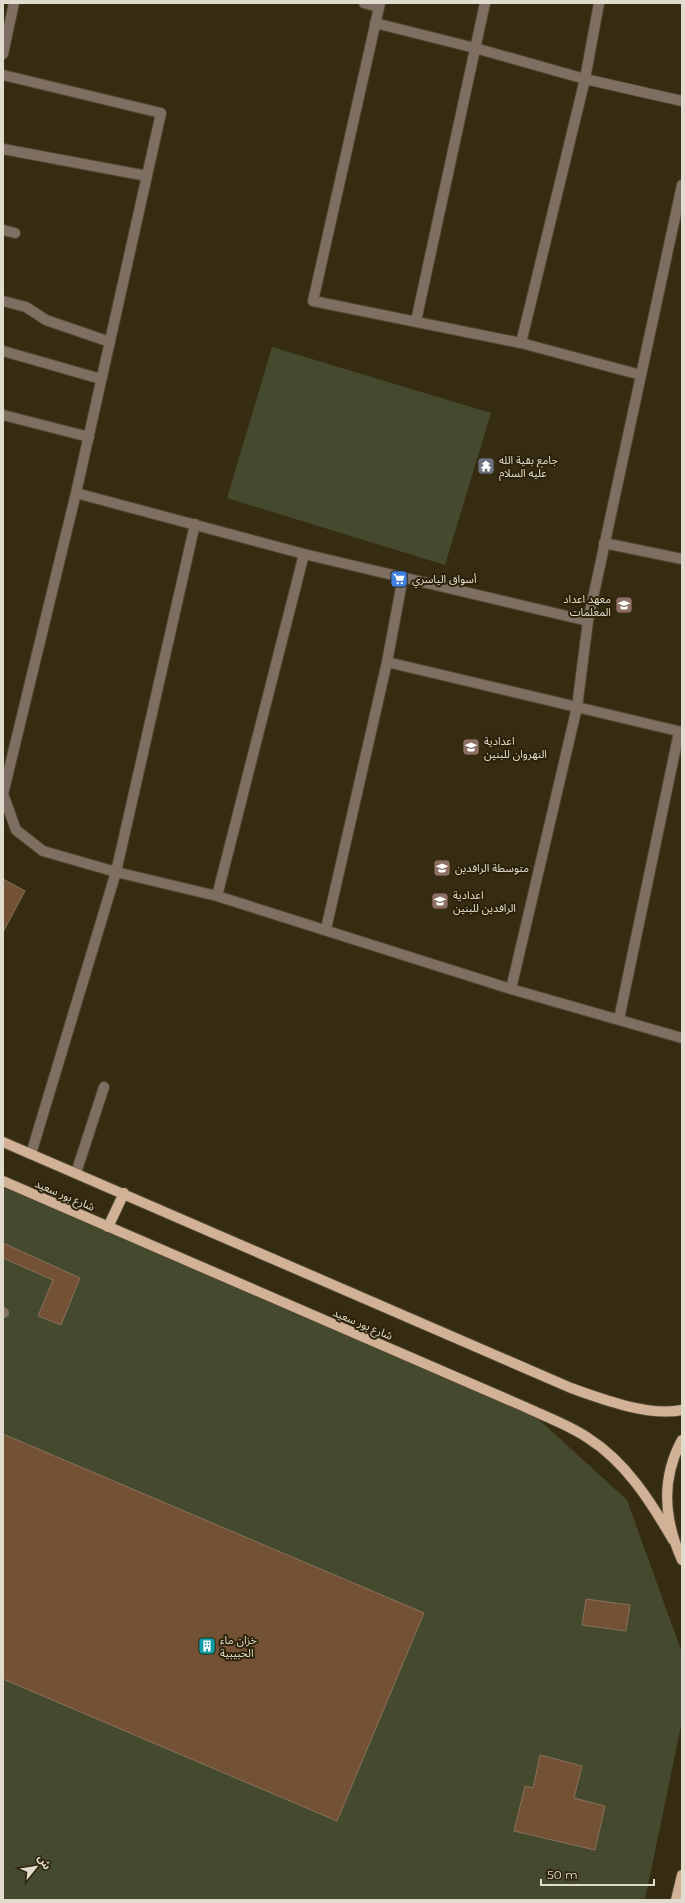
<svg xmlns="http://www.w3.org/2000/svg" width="685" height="1903" font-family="Montserrat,'Noto Sans Arabic',sans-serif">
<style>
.green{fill:#45492d}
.building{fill:#725135;stroke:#89715d}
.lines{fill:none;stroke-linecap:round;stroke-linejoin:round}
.minor-casing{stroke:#504830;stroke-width:12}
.major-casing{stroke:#504830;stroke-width:12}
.minor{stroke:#7e6f62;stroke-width:10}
.major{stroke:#d1b297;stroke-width:10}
.labels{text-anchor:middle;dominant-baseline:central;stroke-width:4;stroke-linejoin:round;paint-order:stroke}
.poi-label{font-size:11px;fill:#e0dbcc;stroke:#2b2208;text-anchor:start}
.street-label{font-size:11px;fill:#e0dbcc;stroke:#2b2208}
</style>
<rect width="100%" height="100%" fill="#352c12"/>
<path class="green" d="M272,347L491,413L445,565L227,498Z
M3,1180L525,1407L627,1500L682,1653V1721L645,1900H3Z"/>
<path class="building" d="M3,879L25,891L3,932Z
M3,1243L80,1278L61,1325L38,1316L53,1280L3,1258Z
M3,1434L424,1613L337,1821L3,1679Z
M586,1599L630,1605L626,1631L582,1625Z
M540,1755L582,1766L574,1798L605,1806L595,1850L514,1831L525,1786L533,1788Z"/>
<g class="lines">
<defs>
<path id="minor" d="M364,3L378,7
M380,3L313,301L521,343L641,375
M375,23L475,48L585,79L682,101
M3,54L14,3
M3,75L161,113L76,493L3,794L16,830L43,851L116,872L217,896L511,989L682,1038
M3,149L147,176
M3,230L15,233
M3,301L26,307L46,320L110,342
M416,321L485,3
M521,343L585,79L599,3
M3,351L101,379
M3,415L89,437
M76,493L304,554L588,621
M604,543L682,559
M387,662L682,732
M217,896L304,554
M326,929L387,662L403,577
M511,989L577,707L588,621L682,185
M619,1019L679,732
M31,1154L116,872L195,524
M76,1173L104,1087
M3,1312L4,1313"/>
<path id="major" d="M3,1142L571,1388C601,1399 650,1417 682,1410
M3,1181L525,1407C546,1417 569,1425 588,1438C626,1462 651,1502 673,1540
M108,1227L124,1193
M682,1440C660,1480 664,1520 682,1560
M676,1900L682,1875"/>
</defs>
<use href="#minor" class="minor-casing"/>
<use href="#major" class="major-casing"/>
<use href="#minor" class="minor"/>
<use href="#major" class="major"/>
</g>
<defs>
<symbol id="temple-square" viewBox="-11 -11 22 22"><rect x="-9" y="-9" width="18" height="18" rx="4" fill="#6b7280" stroke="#2b2208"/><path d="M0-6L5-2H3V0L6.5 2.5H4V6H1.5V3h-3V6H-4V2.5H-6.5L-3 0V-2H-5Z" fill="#fff"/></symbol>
<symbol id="supermarket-square" viewBox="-11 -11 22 22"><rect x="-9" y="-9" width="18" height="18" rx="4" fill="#3f7fe0" stroke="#2b2208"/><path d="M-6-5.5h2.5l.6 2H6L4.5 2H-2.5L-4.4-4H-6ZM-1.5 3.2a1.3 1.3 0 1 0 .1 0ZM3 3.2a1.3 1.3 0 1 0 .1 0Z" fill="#fff"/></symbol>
<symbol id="school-square" viewBox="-11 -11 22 22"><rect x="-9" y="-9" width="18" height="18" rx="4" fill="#8d6e63" stroke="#2b2208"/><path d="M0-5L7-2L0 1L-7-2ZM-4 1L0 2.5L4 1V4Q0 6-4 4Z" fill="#fff"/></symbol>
<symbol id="building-square" viewBox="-11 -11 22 22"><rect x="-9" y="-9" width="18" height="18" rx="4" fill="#0f9aa8" stroke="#2b2208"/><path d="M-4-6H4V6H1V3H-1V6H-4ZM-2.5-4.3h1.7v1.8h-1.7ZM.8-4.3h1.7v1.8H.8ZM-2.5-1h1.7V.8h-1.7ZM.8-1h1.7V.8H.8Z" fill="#fff"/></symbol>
</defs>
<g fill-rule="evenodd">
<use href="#temple-square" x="476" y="456" width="20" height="20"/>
<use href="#supermarket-square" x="389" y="569" width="20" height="20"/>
<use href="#school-square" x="614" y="595" width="20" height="20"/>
<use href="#school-square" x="461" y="737" width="20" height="20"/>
<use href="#school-square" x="432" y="858" width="20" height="20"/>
<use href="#school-square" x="430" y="891" width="20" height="20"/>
<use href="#building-square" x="197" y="1636" width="20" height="20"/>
</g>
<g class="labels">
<g class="poi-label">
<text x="499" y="460">جامع بقية الله<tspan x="499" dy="13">عليه السلام</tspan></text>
<text x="412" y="579">أسواق الياسري</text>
<text x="611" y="599" text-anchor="end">معهد اعداد<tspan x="611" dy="13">المعلمات</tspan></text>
<text x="484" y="741">اعدادية<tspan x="484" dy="13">النهروان للبنين</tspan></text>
<text x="455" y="868">متوسطة الرافدين</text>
<text x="453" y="895">اعدادية<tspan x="453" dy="13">الرافدين للبنين</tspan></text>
<text x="220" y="1640">خزان ماء<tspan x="220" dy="13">الحبيبية</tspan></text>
</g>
<g class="street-label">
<text transform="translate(65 1195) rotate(23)">شارع بور سعيد</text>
<text transform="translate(363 1324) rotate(23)">شارع بور سعيد</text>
</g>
</g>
<rect width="685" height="1903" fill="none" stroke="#e0dbcc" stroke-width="8"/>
<g transform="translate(36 1867) rotate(60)" stroke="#2b2208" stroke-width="3" paint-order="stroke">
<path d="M0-3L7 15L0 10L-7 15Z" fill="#e0dbcc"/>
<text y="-6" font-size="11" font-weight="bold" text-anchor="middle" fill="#e0dbcc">ش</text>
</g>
<path d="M541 1879v6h113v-6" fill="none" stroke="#e0dbcc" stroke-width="2"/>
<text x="547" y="1879" font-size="12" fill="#e0dbcc" stroke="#2b2208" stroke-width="3" paint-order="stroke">50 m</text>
</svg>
